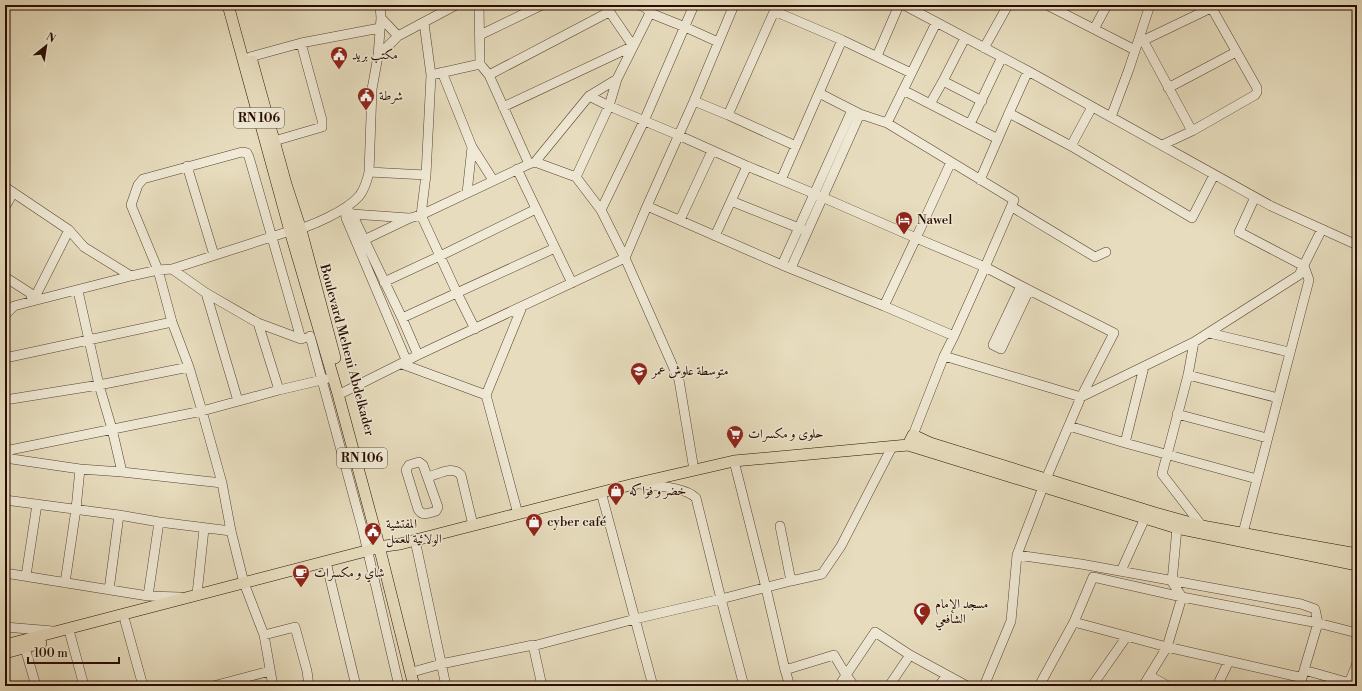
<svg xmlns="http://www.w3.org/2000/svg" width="1362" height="691" font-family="'Libre Bodoni',Amiri,serif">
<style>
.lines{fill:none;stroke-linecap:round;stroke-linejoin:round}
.minor-casing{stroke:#594030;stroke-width:10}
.major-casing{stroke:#2a0c00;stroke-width:12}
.minor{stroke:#efe9d5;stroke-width:9}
.major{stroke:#e7ddbe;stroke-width:11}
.labels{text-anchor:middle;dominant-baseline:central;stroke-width:3;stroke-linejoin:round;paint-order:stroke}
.shield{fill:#efe9d5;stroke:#654e40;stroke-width:1}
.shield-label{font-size:12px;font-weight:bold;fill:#2a0c00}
.poi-label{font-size:13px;fill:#2a0c00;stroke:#efe9d5;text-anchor:start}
.street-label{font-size:13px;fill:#2a0c00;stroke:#efe9d5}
</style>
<rect width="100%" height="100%" fill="#e7ddbe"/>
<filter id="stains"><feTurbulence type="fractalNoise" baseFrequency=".005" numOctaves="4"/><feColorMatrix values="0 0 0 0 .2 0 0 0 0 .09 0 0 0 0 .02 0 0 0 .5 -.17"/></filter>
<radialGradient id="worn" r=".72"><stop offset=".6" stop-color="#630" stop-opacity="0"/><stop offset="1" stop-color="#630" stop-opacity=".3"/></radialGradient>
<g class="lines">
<defs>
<path id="minor" d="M479,5L480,64L489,75L529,164L535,162L576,177L601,210L625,258L679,380L694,470
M639,5L646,8L650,13L685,27L718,42
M777,5L728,115L796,146
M904,5L1028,71L1271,206L1357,245
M1047,5L1135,50
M774,11L842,40L911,73
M424,23L431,75L480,64
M1094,29L1107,5
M480,35L542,5
M398,36L456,5
M965,38L943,81L982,101
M1143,40L1192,131
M1138,43L1211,8
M984,48L1008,5
M378,56L398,36L381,18
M877,56L899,5
M250,57L301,43L380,28
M442,72L472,147L493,180
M431,75L426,175L421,215L457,293L475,329
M489,75L609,12
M1168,88L1236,52
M903,90L998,139
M819,93L860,114L887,123L1014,200L985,267L1029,290L1001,349L993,345L1021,286
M589,96L617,79
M694,101L728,115
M930,104L943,81
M503,107L633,46L605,5
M1009,113L1028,71
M1111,117L1129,69L1150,5
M887,123L936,23
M970,124L1002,57
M274,141L322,127V120L301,43
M1162,145L1192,131L1255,95L1257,92V88L1210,5
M1071,146L1092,107
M535,162L589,96L609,106L678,135L747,166L815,194L916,238L951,162
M187,166L214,255
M517,169L572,283
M369,172L426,175
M576,177L609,106L617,79L650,13
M781,180L842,40
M980,180L1009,113L1071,146L1192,218L1214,175
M5,187L69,230L84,247L131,276L158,270L172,269L290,231C309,228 348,210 360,195C365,188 367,181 369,172L372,89L378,56L381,18L380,5
M467,193L472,147
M731,201L804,230
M647,206L694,101L734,5
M5,207L13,193
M1012,207L1095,257L1106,252
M345,208L346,218L407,362
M345,208L352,214L402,318L418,355
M601,210L644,121L694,5
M352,214L409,218
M680,220L712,151
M715,236L747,166
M364,240L410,218L421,215L529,164
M782,265L852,110
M791,268L860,114
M172,269L206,293L258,323L301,339L304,338
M5,277L30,293L33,301L131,276
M384,282L440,256L536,209
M1029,290L1114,333L1081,397L1046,479
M78,291L99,385L112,429L122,472
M206,293L238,401
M5,315L14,306L33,301L69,230
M402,318L555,248
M258,323L279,390
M1209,333L1289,352
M310,336L363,531L399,686
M1194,342L1188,375L1162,474L1202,526
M944,356L1081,397L1194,342L1299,275L1322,229
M5,358L172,322
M402,364L486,395L522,307
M1188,375L1278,398
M338,394L344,392L418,355L625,258L647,206L782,265L884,306
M486,395L518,514
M5,400L99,385L189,367
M1177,414L1267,438
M1069,426L1125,443L1257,479
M913,435L944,356L954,336L985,267L916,238L884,306L954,336
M1125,443L1144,367
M5,451L202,411L279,390L326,379
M5,458L80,469L76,509L65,583
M734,461L766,588L785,670
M419,462L423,465L438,507L436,511C429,513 422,517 418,509L406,470L409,465Z
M80,469L122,472L222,483
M428,477C439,474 453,465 461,475L473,525
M640,484C655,486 685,487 696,498L721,599L791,581L780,526
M601,492L653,686
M5,500L119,515L159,522L231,531
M1243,533L1309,280L1304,266L1239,232L1255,197
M415,540L446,686
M1017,555L1081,564L1301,604L1315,609L1318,623L1302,677H1299L1167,647L1074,622
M326,562L356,686
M1121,571L1145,518
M5,573L148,596L180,597
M26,576L37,504
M791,581L822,574L841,546L892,447
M109,590L119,515
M197,594L204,529
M148,596L159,522
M125,621L143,686
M5,627L53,631
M70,634L84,686
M264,635L295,627L307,671L309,686
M533,646L635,619L721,599L744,686
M25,648L36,686
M416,671L441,664L533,645L542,686
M1150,676L1168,686
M213,686L270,671
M273,686L264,635L244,583L231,531L222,483L202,411L189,367L172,322L158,270L131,205L138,185L143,179L242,152L247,153L249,157L301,339
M790,686L785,670L834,655L846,675L875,632L910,655L967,686
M839,686L846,675L854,686
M889,686L910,655
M939,686L946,676
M984,686L1011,621L1017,555L1043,487
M1039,686L1074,622L1093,577L1182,597L1318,623L1357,633
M1092,686L1127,636
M1143,686L1167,647L1182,597L1172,582L1177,528
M1217,686L1229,661
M1300,686L1304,670L1357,685
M1348,686L1357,663"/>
<path id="major" d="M228,5L290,231L338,394L377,538L414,686
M252,61L286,184L301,230L335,358
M908,445L913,435L930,443L1155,513L1202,526L1357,554
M5,645L385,546L400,544L634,484L734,461L908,445L1177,528L1357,565
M5,653L41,643"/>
</defs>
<use href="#minor" class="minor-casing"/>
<use href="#major" class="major-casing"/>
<use href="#minor" class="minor"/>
<use href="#major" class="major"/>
</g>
<defs>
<symbol id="civic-pin" viewBox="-11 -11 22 30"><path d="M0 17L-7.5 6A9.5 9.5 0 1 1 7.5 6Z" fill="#8f2418" stroke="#efe9d5"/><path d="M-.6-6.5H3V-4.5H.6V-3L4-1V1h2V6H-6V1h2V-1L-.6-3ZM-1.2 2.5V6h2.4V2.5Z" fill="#fff"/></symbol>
<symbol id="hotel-pin" viewBox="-11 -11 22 30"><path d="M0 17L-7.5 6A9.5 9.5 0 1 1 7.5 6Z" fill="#8f2418" stroke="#efe9d5"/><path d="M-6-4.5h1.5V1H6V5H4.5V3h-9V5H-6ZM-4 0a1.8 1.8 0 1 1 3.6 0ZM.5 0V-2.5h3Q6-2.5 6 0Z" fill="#fff"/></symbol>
<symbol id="school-pin" viewBox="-11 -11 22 30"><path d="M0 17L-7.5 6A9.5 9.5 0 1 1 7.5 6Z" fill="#8f2418" stroke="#efe9d5"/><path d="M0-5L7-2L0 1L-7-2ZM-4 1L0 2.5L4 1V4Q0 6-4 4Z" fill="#fff"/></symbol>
<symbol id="supermarket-pin" viewBox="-11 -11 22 30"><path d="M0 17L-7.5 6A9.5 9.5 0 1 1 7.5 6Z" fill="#8f2418" stroke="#efe9d5"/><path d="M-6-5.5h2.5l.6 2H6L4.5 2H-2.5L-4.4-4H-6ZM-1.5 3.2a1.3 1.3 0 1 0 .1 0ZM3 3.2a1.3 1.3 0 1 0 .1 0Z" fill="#fff"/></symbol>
<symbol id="shop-pin" viewBox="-11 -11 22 30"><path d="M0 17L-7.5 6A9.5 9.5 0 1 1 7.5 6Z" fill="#8f2418" stroke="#efe9d5"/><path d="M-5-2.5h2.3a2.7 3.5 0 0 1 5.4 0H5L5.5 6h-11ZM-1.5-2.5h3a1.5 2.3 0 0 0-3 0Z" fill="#fff"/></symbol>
<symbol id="cafe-pin" viewBox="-11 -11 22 30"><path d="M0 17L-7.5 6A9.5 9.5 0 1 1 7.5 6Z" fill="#8f2418" stroke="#efe9d5"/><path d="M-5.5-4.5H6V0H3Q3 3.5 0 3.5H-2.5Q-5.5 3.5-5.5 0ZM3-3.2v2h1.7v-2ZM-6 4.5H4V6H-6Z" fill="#fff"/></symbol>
<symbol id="mosque-pin" viewBox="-11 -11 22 30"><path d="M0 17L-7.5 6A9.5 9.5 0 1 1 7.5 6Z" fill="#8f2418" stroke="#efe9d5"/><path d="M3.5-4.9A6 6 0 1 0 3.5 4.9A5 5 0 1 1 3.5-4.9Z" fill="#fff"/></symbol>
</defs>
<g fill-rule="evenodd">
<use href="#civic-pin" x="329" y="45" width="20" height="27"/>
<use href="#civic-pin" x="356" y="86" width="20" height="27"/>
<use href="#hotel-pin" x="894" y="210" width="20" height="27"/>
<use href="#school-pin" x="629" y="361" width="20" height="27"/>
<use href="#supermarket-pin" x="725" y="424" width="20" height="27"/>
<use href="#shop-pin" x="606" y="481" width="20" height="27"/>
<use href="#shop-pin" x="524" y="512" width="20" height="27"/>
<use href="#civic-pin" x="363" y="521" width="20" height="27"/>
<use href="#cafe-pin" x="291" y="563" width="20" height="27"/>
<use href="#mosque-pin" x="912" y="601" width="20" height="27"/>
</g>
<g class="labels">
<g class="shield">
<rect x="234" y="108" width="50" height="20" rx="3"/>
<rect x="337" y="448" width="50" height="20" rx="3"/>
</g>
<g class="shield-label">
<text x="259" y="118">RN 106</text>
<text x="362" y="458">RN 106</text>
</g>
<g class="poi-label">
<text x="352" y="55">مكتب بريد</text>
<text x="379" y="96">شرطة</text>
<text x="917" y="220">Nawel</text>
<text x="652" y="371">متوسطة علوش عمر</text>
<text x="748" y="434">حلوى و مكسرات</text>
<text x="629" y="491">خضر و فواكه</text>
<text x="547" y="522">cyber café</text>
<text x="386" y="524">المفتشية<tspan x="386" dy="15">الولائية للعمل</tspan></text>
<text x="314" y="573">شاي و مكسرات</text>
<text x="935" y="604">مسجد الإمام<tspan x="935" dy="15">الشافعي</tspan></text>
</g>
<g class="street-label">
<text transform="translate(347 350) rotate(75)">Boulevard Meheni Abdelkader</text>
</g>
</g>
<rect width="1362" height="691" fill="none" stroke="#e7ddbe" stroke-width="20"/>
<rect x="6" y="6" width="1350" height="679" fill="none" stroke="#2a0c00" stroke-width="2"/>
<rect x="10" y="10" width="1342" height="671" fill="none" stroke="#2a0c00"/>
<g transform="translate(46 46) rotate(30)" stroke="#efe9d5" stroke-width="3" paint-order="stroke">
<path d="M0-3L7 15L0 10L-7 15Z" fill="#2a0c00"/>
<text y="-6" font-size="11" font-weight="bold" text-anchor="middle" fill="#2a0c00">N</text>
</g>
<path d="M28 657v6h91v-6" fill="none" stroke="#2a0c00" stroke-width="2"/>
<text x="34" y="657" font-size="12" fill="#2a0c00" stroke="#efe9d5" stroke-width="3" paint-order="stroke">100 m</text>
<rect width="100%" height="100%" filter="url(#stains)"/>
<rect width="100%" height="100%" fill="url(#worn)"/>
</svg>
